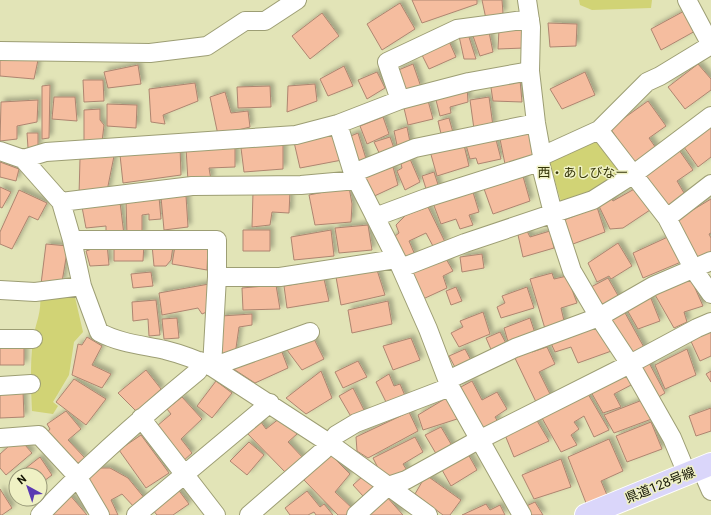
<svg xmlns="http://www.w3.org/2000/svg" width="711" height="515" font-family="Roboto,'Noto Sans JP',sans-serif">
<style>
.green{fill:#d1d375}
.building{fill:#f5bd9f;stroke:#ae8570;filter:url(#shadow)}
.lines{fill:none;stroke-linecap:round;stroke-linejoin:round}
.minor-casing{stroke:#9d9e74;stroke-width:20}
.major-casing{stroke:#fff;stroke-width:24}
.minor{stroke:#fff;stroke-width:18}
.major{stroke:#dad6fa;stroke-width:22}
.labels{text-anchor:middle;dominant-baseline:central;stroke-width:3;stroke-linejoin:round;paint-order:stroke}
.park-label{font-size:13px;fill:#353508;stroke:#eff1c4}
.street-label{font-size:13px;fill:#121203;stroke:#eff1c4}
</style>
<defs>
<filter id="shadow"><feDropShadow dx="3.5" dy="-3.5" stdDeviation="2" flood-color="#0004"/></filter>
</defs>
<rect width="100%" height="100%" fill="#e2e4b7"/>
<path class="green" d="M579,0H652L651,8L592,10L580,5Z
M597,138L629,173L599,193L561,202L550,164L552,157Z
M74,293L83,332L74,342L69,375L53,402L58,406L53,414L32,411C31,388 30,364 33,340C35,324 42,313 40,295Z"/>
<path class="building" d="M412,0H477V4L422,23Z
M482,0H502L503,13L486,19Z
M400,3L415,29L382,50L367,24Z
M686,10L697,30L661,50L651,29Z
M322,13L339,36L310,59L292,36Z
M548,23L577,24L576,46L550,47Z
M499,29H525L524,48L498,49Z
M489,32L493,52L480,56L472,33Z
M468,34L476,59H464L459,36Z
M448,39L456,57L429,69L421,53Z
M0,58L38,60L34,79L0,76Z
M413,64L421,87L404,94L396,71Z
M698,64L711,79V90L685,109L668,87Z
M138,65L141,84L108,88L104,72Z
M344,66L353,86L328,96L320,79Z
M377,72L385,88L367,99L358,80Z
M585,72L595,95L562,109L550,89Z
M83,80H103L104,101L84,102Z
M520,80L522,102L493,101L490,81Z
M195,83L198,101L163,115L165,124L151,122L149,89Z
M315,84L317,101L287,112L288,86Z
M50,85L49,138L42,139V86Z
M270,86L271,107L238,108L237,87Z
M467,87L468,102L450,107L451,113L440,116L436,100Z
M225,92L231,113L248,111L250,127L218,135L210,97Z
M54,97H75L77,121L52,119Z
M427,97L433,119L408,125L403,104Z
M489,97L493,126L474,129L470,100Z
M38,100L37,122L17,126V139L0,141L1,102Z
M648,101L666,126L649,138L658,151L636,166L610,128Z
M107,104L137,105L136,128L107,126Z
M100,109V120L104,125L102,142H84V110Z
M383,117L389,134L367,144L360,126Z
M449,118L454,136L442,138L438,121Z
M711,126V157L698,167L684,147Z
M407,127L411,147L398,150L394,131Z
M533,128L538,157L505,164L499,134Z
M27,133H38V149L28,148Z
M335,133L342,160L300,168L294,142Z
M358,133L367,162L355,168L346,138Z
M495,136L501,159L478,164L476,158L470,159L466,145Z
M390,137L395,151L381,157L374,142Z
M463,141L469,166L437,176L430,151Z
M235,144V167L209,168L211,180L188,181L186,148Z
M283,144V169L244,172L241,148Z
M180,147L181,175L123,183L120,155Z
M679,150L693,170L677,181L687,198L668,210L644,175Z
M114,156L107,191L79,195L80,159Z
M410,159L420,182L405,190L397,171L402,168L401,164Z
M0,162L19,169L16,181L0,177Z
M393,167L398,185L368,199L358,178Z
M434,172L440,191L428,195L422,176Z
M522,173L530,201L493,214L483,186Z
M0,187L11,192L2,208L0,207Z
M349,187L352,204L351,222L315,225L309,195Z
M638,187L653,208L623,228L610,229L598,204L611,198L613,201Z
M472,189L479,212L469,215L473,225L460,229L456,219L441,224L433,203Z
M19,190L47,203L38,220L29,216L12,249L0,244V232Z
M290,191L289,213L272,212L270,225L252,227L253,192Z
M186,196L188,227L164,230L161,197Z
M159,197L161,219L149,220V214L142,215V236L127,235L126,200Z
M711,199V233L709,234L711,238V257L699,264L676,220Z
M120,202L124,235L106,236V226L86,228L82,207Z
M428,207L445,242L434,248L426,233L409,241L415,255L402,262L391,239L399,233L396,225L406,215Z
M597,207L605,232L573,244L564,220Z
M368,225L372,250L339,253L335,228Z
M243,230H270V251H243Z
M331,230L334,256L294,260L291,237Z
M527,231L530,237L550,231L554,248L523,257L518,235Z
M670,236L681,262L643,278L633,253Z
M144,243L143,261H114V245Z
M618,243L632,266L611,279L609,276L597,282L588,263Z
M46,244L68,246L62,282L41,284Z
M107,244L109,265L90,266L86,251Z
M152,245L173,246L171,260L166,266H154Z
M175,246H208L207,270L172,264Z
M482,254L484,268L462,272L460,257Z
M445,257L453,271L443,276L447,288L423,299L409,274Z
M377,270L385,295L341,305L336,277Z
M151,272L153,286L133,288L131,274Z
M552,273L554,279L567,276L577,303L561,308L565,325L546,332L530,279Z
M608,278L620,299L603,309L591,287Z
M324,279L329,301L287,308L284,286Z
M691,279L703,306L684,312L687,322L674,328L654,293Z
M209,284L211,310L202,314L198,308L162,315L159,293Z
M276,285L280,309L243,310L242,288Z
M456,287L462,301L451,305L446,291Z
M527,287L534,308L501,318L497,307L505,303L502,296Z
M650,296L660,321L638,329L626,308Z
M156,300L160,335L149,336L148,319L133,321L132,302Z
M388,301L392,324L352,333L348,310Z
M624,311L646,351L633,358L609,318Z
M483,312L490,334L459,347L451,333L463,327L460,321Z
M252,314V325L239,327L235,355L221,357V316Z
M177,318L179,338L164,339L162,319Z
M530,318L536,336L509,345L504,328Z
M602,325L617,349L578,363L571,347L555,352L550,341Z
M711,328V356L700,361L689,337Z
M500,332L508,347L493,354L486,338Z
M312,335L324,359L302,370L284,346Z
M87,337L102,346L92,365L111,374L102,388L72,375L78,344L82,345Z
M411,338L420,360L393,370L383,346Z
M24,345V365H0V346Z
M280,347L288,368L255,383L232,368Z
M529,347L532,352L547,347L555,364L539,372L552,398L537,404L513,354Z
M465,349L473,364L457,371L449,356Z
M687,349L696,375L665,389L655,365Z
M358,361L367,377L343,388L335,372Z
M648,361L665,393L657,398L639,366Z
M146,370L161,389L137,412L118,393Z
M321,371L332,398L306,414L286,398Z
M711,371V382L706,374Z
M627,372L633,384L614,394L621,407L603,413L591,392Z
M389,374L394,386L400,384L406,398L388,406L376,382Z
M74,379L106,399L86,425L56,402Z
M216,381L232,393L212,418L197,406Z
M472,381L482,400L497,392L507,409L495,417L498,422L481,431L459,388Z
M353,388L367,416L353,420L339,396Z
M23,391L24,417L0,418V392Z
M588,394L609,430L594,437L584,416L574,422L579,429L571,435L577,445L561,452L542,418Z
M182,397L202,419L181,439L192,453L182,462L157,426L171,414L167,409Z
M448,397L457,419L423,430L418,415Z
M645,399L657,417L614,433L604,415Z
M711,408V431L696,436L689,416Z
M66,411L81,429L68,440L85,458L75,466L46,434L50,429L47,424Z
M409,412L418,431L368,458L357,451L356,437Z
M258,418L266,429L280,418L297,434L288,442L305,460L287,474L244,430Z
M536,419L549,441L514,457L505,435Z
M651,422L662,449L627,462L616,436Z
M441,427L454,449L438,457L425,435Z
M141,435L169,473L146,488L119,450Z
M415,437L423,452L403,464L408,472L393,480L379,470L373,458Z
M609,439L623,471L601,481L607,495L586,503L568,457Z
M249,442L264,455L247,475L230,461Z
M25,445L32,453L6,475L0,468V454L9,446Z
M330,454L350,474L335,492L354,510L349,515H338L304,480Z
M468,454L477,470L451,486L441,468Z
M40,457L52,475L40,484V475H17Z
M561,459L571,487L534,499L522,475Z
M95,468H110L128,478L146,500L135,508L122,494L111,500L118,515H103L81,479Z
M426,475L461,500L450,515H443L415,494Z
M363,476L373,487L363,496L353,485Z
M177,488L189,504L173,515H157L152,509Z
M0,489L12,508L2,515H0Z
M307,491L320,507L324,504L333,515H316L314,512L308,515H290L285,508Z
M69,494L87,515H49Z
M386,496L403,515H363Z
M535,502L543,515H526L522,508Z
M486,504L490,510L500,505L505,515H462Z"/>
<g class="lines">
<defs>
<path id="minor" d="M527,0L531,27L530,71L536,123L542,156L540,162L553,213L572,271L599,317L630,364L672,438L687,474
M687,0L711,45
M0,51L150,53L207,46L245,21H265L297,0
M400,100L387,62L457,29L530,19
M338,124L400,100L469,82L530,71
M599,130L647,82L660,76L711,45
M0,151L23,159L61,202L72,240L82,286L99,332C119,343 142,345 165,350C181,354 197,360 212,367L329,443L428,515
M542,156L599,130L667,218L694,270L711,294
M23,159L46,152L296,135L338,124L353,173L401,268L428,329L450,387L522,515
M353,173L415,148L536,123
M61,202L192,186L301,185L357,180
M375,217L426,198L540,162
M667,218L711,184
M72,240H217V277L212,367L310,332
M401,268L465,243L593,200L634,174L711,116
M217,277H280L396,259
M0,290L35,292L82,286
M0,339H33
M448,380L515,348L599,317L653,286L711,261
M0,386L31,384
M141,418L216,515
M0,438L39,435L77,476L100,515
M701,468L711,491
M40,515C89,463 142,417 198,371L200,361
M136,515L270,403
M249,515L324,450L336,435L356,423L450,387
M356,515L388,486L406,480L471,444L630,364L697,328L711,322"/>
<path id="major" d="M586,515L711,464"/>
</defs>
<use href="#minor" class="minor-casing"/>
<use href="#major" class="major-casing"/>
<use href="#minor" class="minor"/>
<use href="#major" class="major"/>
</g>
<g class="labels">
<g class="park-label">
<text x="583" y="172">西・あしびなー</text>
</g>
<g class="street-label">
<text transform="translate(660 485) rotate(-22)">県道128号線</text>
</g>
</g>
<g transform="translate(28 487) rotate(320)"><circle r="19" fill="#eff1c4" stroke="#979877"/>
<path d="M0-3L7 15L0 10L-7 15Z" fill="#5a3ab2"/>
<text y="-6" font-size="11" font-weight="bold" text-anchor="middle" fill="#121203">N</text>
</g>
</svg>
